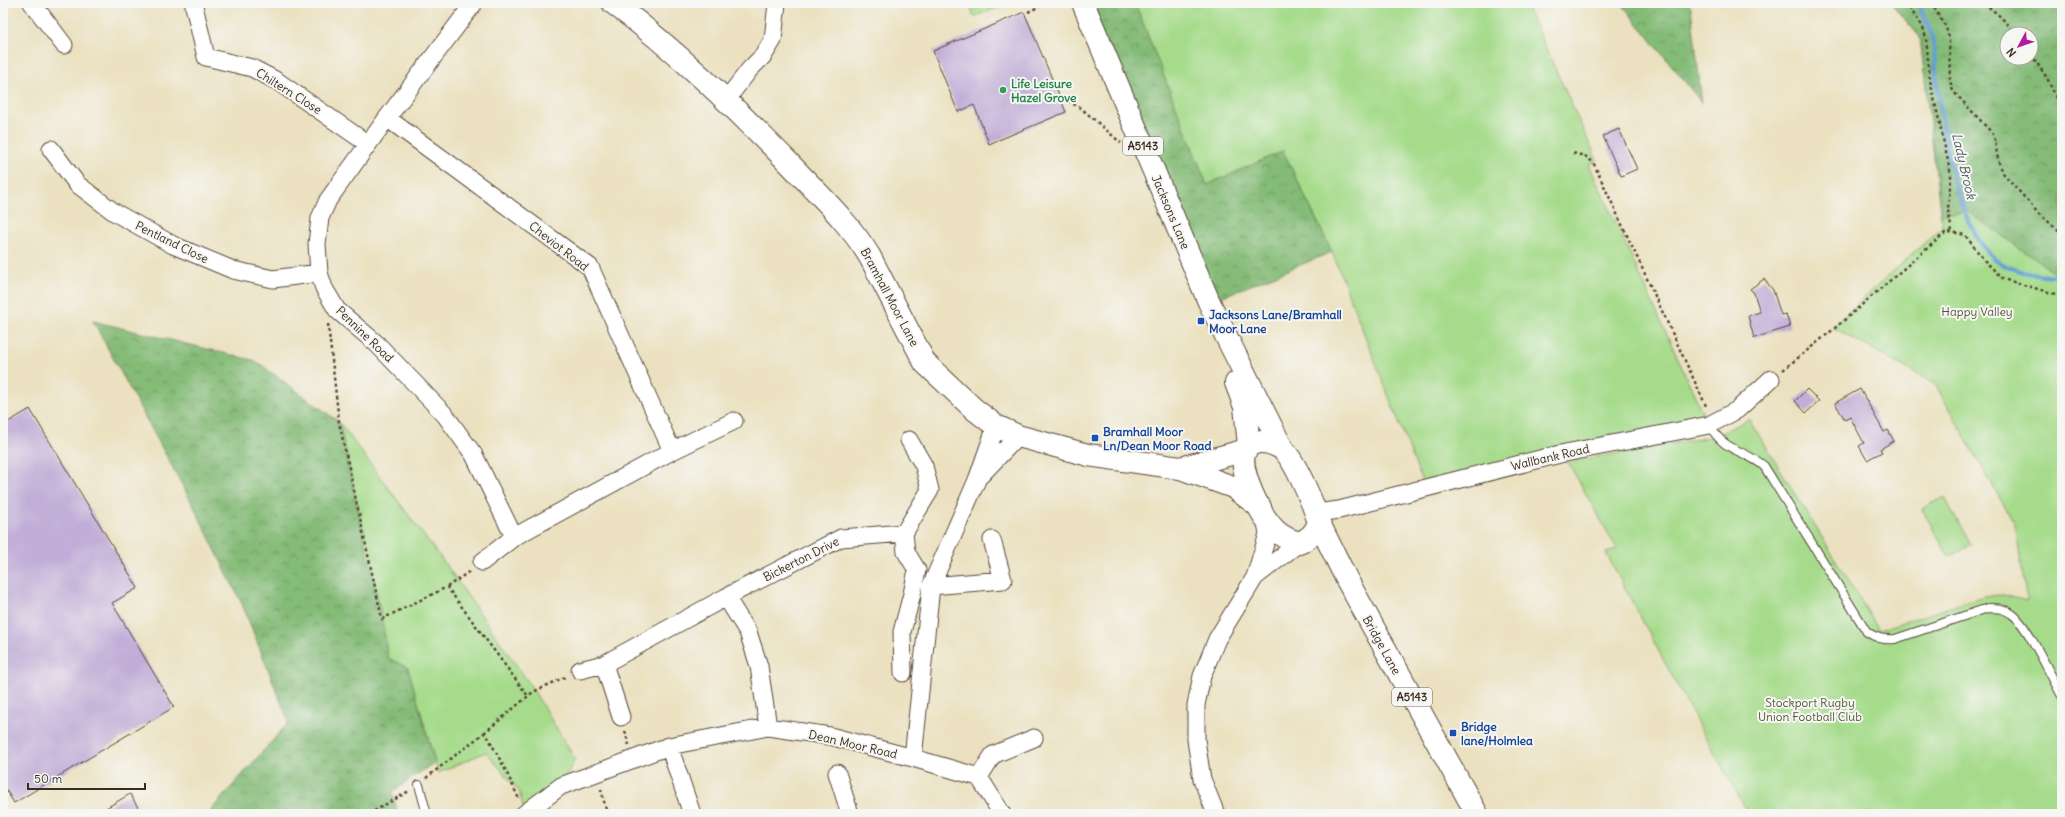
<svg xmlns="http://www.w3.org/2000/svg" width="2065" height="817" font-family="Delius,sans-serif">
<style>
.green{fill:#a6db8b;stroke:#708254;fill-rule:evenodd}
.forest{fill:url(#forest-crowns);stroke:#60724a;fill-rule:evenodd}
.lines{fill:none;stroke-linecap:round;stroke-linejoin:round}
.stream{stroke:#649ed4;stroke-width:4.5}
.building{fill:#c1add7}
.lane-casing{stroke:#554536;stroke-width:10}
.street-casing{stroke:#554536;stroke-width:19}
.secondary-casing{stroke:#554536;stroke-width:24}
.primary-casing{stroke:#554536;stroke-width:24}
.path{stroke:#554536;stroke-width:2.5;stroke-dasharray:3 3;stroke-linecap:butt}
.lane{stroke:#fff;stroke-width:8}
.street{stroke:#fff;stroke-width:17}
.secondary{stroke:#fff;stroke-width:22}
.primary{stroke:#fff;stroke-width:22}
.leisure-dot{fill:#2e9e5b;stroke:#f6f6f2;stroke-width:1.5}
.transit-dot{fill:#1a4fb4;stroke:#f6f6f2;stroke-width:1.5}
.labels{text-anchor:middle;dominant-baseline:central;stroke-width:4;stroke-linejoin:round;paint-order:stroke}
.shield{fill:#f6f6f2;stroke:#73675e;stroke-width:1}
.shield-label{font-size:11px;font-weight:bold;fill:#3b2a1e}
.leisure-label{font-size:12px;font-weight:bold;fill:#27864d;stroke:#f6f6f2;text-anchor:start}
.street-label{font-size:12px;fill:#3b2a1e;stroke:#f6f6f2}
.park-label{font-size:12px;fill:#565639;stroke:#f6f6f2}
.transit-label{font-size:12px;font-weight:bold;fill:#164399;stroke:#f6f6f2;text-anchor:start}
.water-label{font-size:13px;font-style:italic;fill:#4b5867;stroke:#f6f6f2}
</style>
<defs>
<pattern id="forest-crowns" width="20" height="18" patternUnits="userSpaceOnUse"><rect width="20" height="18" fill="#84bb77"/><path d="M2 6a3 3 0 1 1 6 0M12 15a3 3 0 1 1 6 0" fill="none" stroke="#6d9861"/></pattern>
</defs>
<rect width="100%" height="100%" fill="#f6f6f2"/>
<filter id="ink" filterUnits="userSpaceOnUse"><feTurbulence type="fractalNoise" baseFrequency=".025" numOctaves="2"/><feDisplacementMap in="SourceGraphic" scale="8" xChannelSelector="R" yChannelSelector="G"/><feConvolveMatrix kernelMatrix="1 2 1 2 8 2 1 2 1" color-interpolation-filters="sRGB"/></filter>
<filter id="wash" filterUnits="userSpaceOnUse"><feTurbulence type="fractalNoise" baseFrequency=".012" numOctaves="4" result="noise"/><feDisplacementMap in="SourceGraphic" scale="16" xChannelSelector="R" yChannelSelector="G"/><feGaussianBlur stdDeviation="0.9" result="paint"/><feColorMatrix in="noise" values="0 0 0 0 0 0 0 0 0 0 0 0 0 0 0 0 0 1.4 0 .05"/><feComposite in="paint" operator="in"/></filter>
<g filter="url(#wash)">
<rect width="100%" height="100%" fill="#ebe1c0"/>
<path class="green" d="M969,3H1010L974,17Z
M1135,3H1525L1597,160L1589,164L1705,418L1422,481L1332,252L1283,151L1207,185Z
M1891,3H2062V814H1749L1699,726L1606,553L1617,549L1568,462L1715,436L1749,419L1879,630L1984,596L2004,595L2027,601L2015,525L1935,384L1832,327L1942,227L1920,37ZM2007,34H2031V58H2007Z
M339,422L446,565L529,683L575,759L561,786L525,814L519,791L486,752L438,773L408,668L385,661L382,619Z
M1944,497L1971,545L1949,557L1922,509Z"/>
<path class="forest" d="M1083,3H1135L1207,185L1283,151L1332,252L1209,302Z
M1621,3H1688L1691,7L1702,103Z
M1891,3H2062V278L1967,211L1941,215L1920,37ZM2007,34H2031V58H2007Z
M93,321L256,361L339,422L382,619L388,658L408,668L435,762L392,792L398,814H210L211,810L289,722L242,604L194,507Z"/>
<g class="lines">
<path class="stream" d="M1917,3C1921,12 1927,21 1930,30C1935,43 1935,66 1937,81C1943,131 1956,244 2008,267C2022,273 2048,276 2062,276"/>
</g>
<g id="blocks">
<path class="building" d="M1024,12L1066,112L989,144L974,105L958,112L933,51Z
M1619,129L1637,169L1621,176L1603,136Z
M1764,279L1773,290L1781,315L1786,314L1790,327L1754,338L1748,316L1760,312L1754,293L1750,289Z
M1807,389L1819,401L1806,413L1795,401Z
M1860,389L1884,432L1888,430L1894,441L1880,449L1882,452L1867,460L1859,446L1864,443L1850,417L1845,420L1835,403Z
M30,409L138,588L112,603L174,707L14,803L3,785V425Z
M130,794L142,814H96Z"/>
</g>
</g>
<g filter="url(#ink)">
<use href="#blocks" fill-opacity="0" stroke="#554536" stroke-width="1"/>
<g class="lines">
<defs>
<path id="lane" d="M1709,425C1726,453 1741,448 1764,466L1867,632C1876,638 1883,640 1895,639L1988,608C1997,608 2004,608 2012,614C2027,624 2052,678 2062,696
M419,785L427,814"/>
<path id="street" d="M32,3L64,45
M474,3L387,118L328,200L320,218L317,244L319,273L324,288L337,310L377,344L445,415L474,455L514,537
M194,6L206,57L252,68L277,81L368,144
M726,100L750,69L763,56L773,40L777,3
M387,118L590,267L672,451L514,537L482,562
M51,149L77,184L114,212L173,245L233,270L273,279L319,273
M672,451L734,421
M981,475L1018,436
M1316,513L1339,510L1560,454L1709,425L1737,410L1771,379
M1255,577L1299,543
M931,586L1003,580L992,540
M580,670L604,664
M903,673L902,632L912,594L917,570L906,552L904,533
M621,717L604,664L726,597
M768,727L759,666L748,632L726,597L841,538L904,533L930,490L924,466L909,440
M669,746L692,814
M913,758L979,777L1002,814
M837,773L850,814
M979,777L993,755L1034,738
M524,814L561,786L669,746L768,727L830,736L913,758L931,586L977,480L996,426
M1216,814L1202,779L1196,740V705L1202,676L1217,639L1255,577L1268,534L1265,516"/>
<path id="secondary" d="M613,3C677,51 733,106 789,163C817,193 849,222 870,257L925,363L974,409L996,426L1018,436L1088,455L1180,468L1233,487L1260,507
M1180,468L1246,450"/>
<path id="primary" d="M1083,3L1209,302L1282,448
M1236,383L1245,407L1249,446
M1319,523C1314,534 1310,538 1299,543C1289,540 1282,537 1275,530C1261,516 1237,470 1245,450C1248,445 1256,442 1261,442C1268,442 1274,444 1281,448C1294,457 1314,506 1319,523L1347,580L1477,814"/>
</defs>
<use href="#lane" class="lane-casing"/>
<use href="#street" class="street-casing"/>
<use href="#secondary" class="secondary-casing"/>
<use href="#primary" class="primary-casing"/>
<path class="path" d="M1906,3L1923,27L1926,38L1930,80L1951,175L1948,210L1952,232
M1931,3L1946,27L1949,40L1950,81L1953,91L1994,135L1998,160L2003,173L2039,214L2062,233
M1984,3L2001,17L2015,34
M1028,12L1047,3
M2031,54L2047,78L2062,110
M1068,101L1082,109L1121,143
M1573,153L1585,156L1593,162L1707,408
M328,324L339,422L382,619L447,587L528,696
M1783,370L1835,328L1945,233L1952,232L1965,235L1984,260L2003,279L2062,296
M447,587L470,571
M625,731L629,745
M484,733L533,692L567,676
M426,778L484,733L488,737L506,771L519,799
M601,789L607,814
M369,814L409,791"/>
<use href="#lane" class="lane"/>
<use href="#street" class="street"/>
<use href="#secondary" class="secondary"/>
<use href="#primary" class="primary"/>
</g>
</g>
<circle class="leisure-dot" cx="1003" cy="90" r="4"/>
<g class="transit-dot">
<rect x="1197" y="317" width="8" height="8" rx="2"/>
<rect x="1091" y="434" width="8" height="8" rx="2"/>
<rect x="1449" y="729" width="8" height="8" rx="2"/>
</g>
<g class="labels">
<g class="shield">
<rect x="1123" y="137" width="40" height="18" rx="3"/>
<rect x="1392" y="688" width="40" height="18" rx="3"/>
</g>
<g class="shield-label">
<text x="1143" y="146">A5143</text>
<text x="1412" y="697">A5143</text>
</g>
<g class="leisure-label">
<text x="1011" y="83">Life Leisure<tspan x="1011" dy="14">Hazel Grove</tspan></text>
</g>
<g class="street-label">
<text transform="translate(289 91) rotate(32)">Chiltern Close</text>
<text transform="translate(1171 212) rotate(67)">Jacksons Lane</text>
<text transform="translate(172 242) rotate(26)">Pentland Close</text>
<text transform="translate(559 246) rotate(38)">Cheviot Road</text>
<text transform="translate(890 297) rotate(62)">Bramhall Moor Lane</text>
<text transform="translate(365 334) rotate(44)">Pennine Road</text>
<text transform="translate(1550 457) rotate(-13)">Wallbank Road</text>
<text transform="translate(801 559) rotate(-27)">Bickerton Drive</text>
<text transform="translate(1382 645) rotate(61)">Bridge Lane</text>
<text transform="translate(853 744) rotate(13)">Dean Moor Road</text>
</g>
<g class="park-label">
<text x="1977" y="311">Happy Valley</text>
<text x="1810" y="702">Stockport Rugby<tspan x="1810" dy="14">Union Football Club</tspan></text>
</g>
<g class="transit-label">
<text x="1209" y="314">Jacksons Lane/Bramhall<tspan x="1209" dy="14">Moor Lane</tspan></text>
<text x="1103" y="431">Bramhall Moor<tspan x="1103" dy="14">Ln/Dean Moor Road</tspan></text>
<text x="1461" y="726">Bridge<tspan x="1461" dy="14">lane/Holmlea</tspan></text>
</g>
<g class="water-label">
<text transform="translate(1964 166) rotate(77)">Lady Brook</text>
</g>
</g>
<rect width="2065" height="817" fill="none" stroke="#f6f6f2" stroke-width="16"/>
<g transform="translate(2019 46) rotate(230)"><circle r="19" fill="#f6f6f2" stroke="#aba49d"/>
<path d="M0-3L7 15L0 10L-7 15Z" fill="#b5179e"/>
<text y="-6" font-size="11" font-weight="bold" text-anchor="middle" fill="#3b2a1e">N</text>
</g>
<path d="M28 783v6h117v-6" fill="none" stroke="#3b2a1e" stroke-width="2"/>
<text x="34" y="783" font-size="12" fill="#3b2a1e" stroke="#f6f6f2" stroke-width="3" paint-order="stroke">50 m</text>
</svg>
